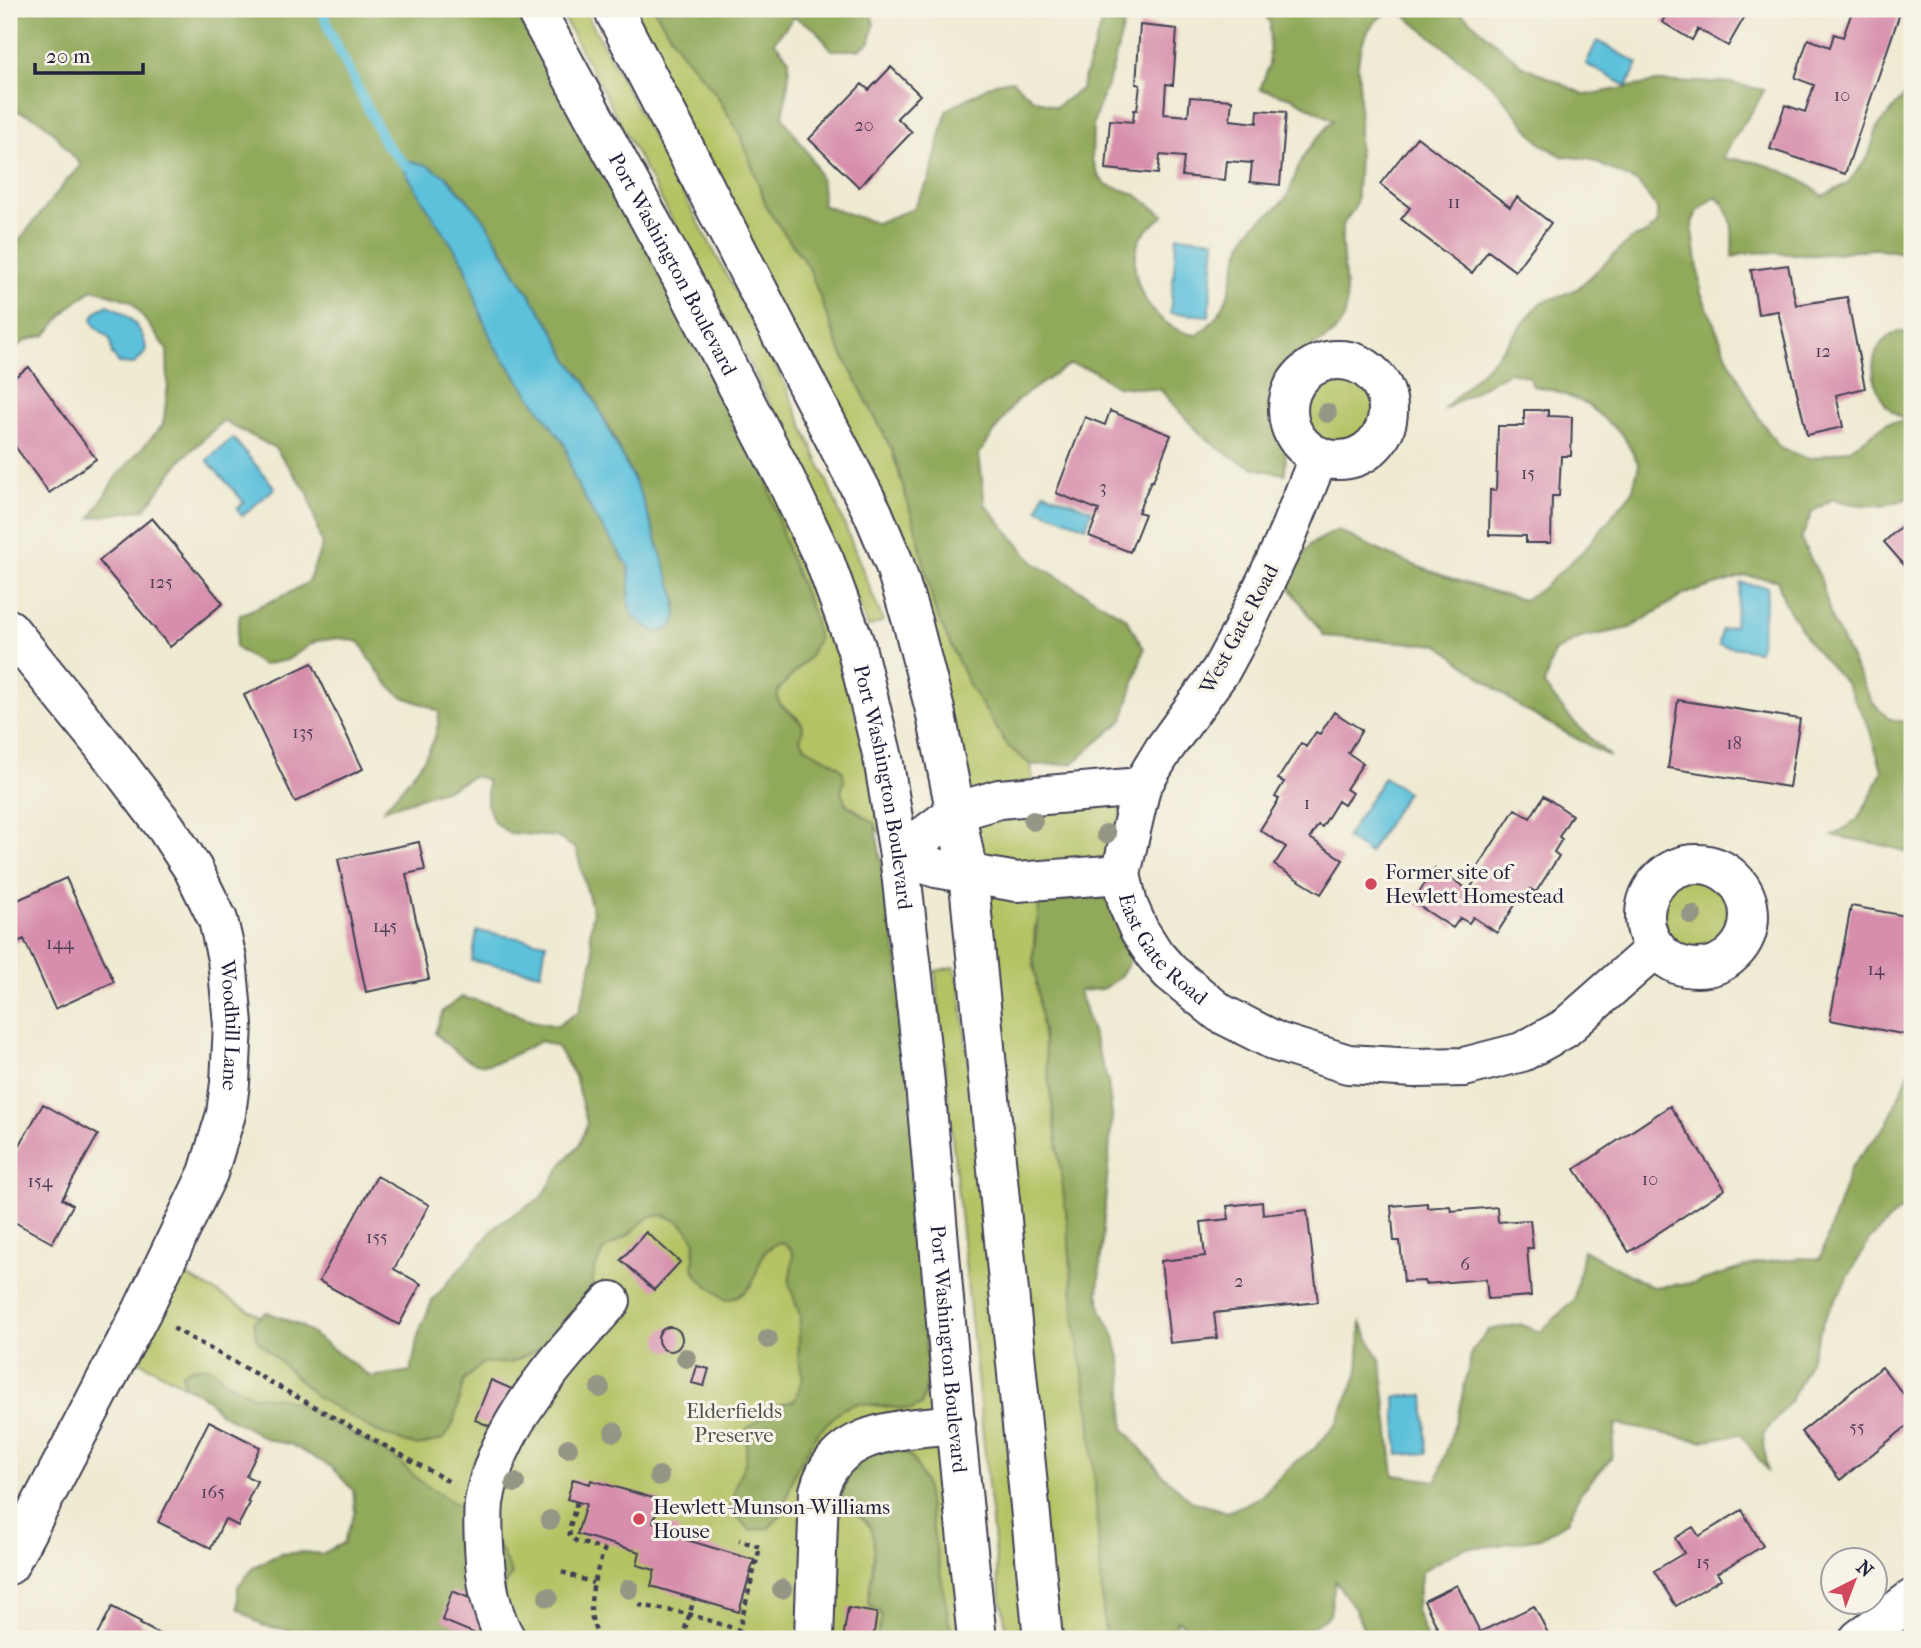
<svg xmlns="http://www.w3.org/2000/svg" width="1921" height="1648" font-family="'IM FELL French Canon',serif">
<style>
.green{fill:#b5c365;stroke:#6c7250;stroke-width:2}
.forest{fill:#90a95a;stroke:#59664a;stroke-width:2;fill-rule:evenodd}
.water{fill:#5dc1db;stroke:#40728b;stroke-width:2}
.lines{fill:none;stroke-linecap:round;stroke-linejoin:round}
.stream{stroke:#5dc1db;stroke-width:10}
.building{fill:#d78eac}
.minor-casing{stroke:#414052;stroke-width:42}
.major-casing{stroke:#414052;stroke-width:42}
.path{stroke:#414052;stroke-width:4.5;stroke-dasharray:5 5;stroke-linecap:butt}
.minor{stroke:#fff;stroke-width:38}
.major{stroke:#fff;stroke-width:38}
.tree{fill:#969686}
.poi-dot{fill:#d1495b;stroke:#f7f3e8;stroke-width:2.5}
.labels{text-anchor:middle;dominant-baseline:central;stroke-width:6;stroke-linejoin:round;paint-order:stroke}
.number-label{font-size:18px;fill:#4f3d57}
.street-label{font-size:21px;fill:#22223b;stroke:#f7f3e8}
.poi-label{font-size:21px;fill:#22223b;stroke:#f7f3e8;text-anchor:start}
.park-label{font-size:21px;fill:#4e5248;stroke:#f7f3e8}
</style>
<rect width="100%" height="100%" fill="#f7f3e8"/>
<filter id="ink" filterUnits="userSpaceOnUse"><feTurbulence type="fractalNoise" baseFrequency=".0143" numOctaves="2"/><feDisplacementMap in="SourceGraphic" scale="14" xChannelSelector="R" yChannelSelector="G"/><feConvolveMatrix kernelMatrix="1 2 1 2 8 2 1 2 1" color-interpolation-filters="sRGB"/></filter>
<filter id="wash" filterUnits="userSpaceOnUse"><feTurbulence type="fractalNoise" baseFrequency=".00686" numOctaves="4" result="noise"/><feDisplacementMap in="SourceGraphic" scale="28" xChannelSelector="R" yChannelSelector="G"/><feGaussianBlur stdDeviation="1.57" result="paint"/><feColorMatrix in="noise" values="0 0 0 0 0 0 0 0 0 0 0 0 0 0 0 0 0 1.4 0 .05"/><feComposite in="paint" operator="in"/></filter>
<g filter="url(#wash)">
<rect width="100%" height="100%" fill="#efead2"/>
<path class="green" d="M559,9H584L783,380L829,486L883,621L868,627L800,467L755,374Z
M614,9H654L681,52L715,92L741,136L768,210L809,268L838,345L892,450L917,533L935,611L1008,746L1031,765L1034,796L1141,787L1121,874L1035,925L1033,957L1068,1227L1075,1325L1090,1414L1105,1639H1042L975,934L912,621Z
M1288 409a50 50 0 1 1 100 0a50 50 0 1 1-100 0Z
M764,470L822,562L898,849L858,811L846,804L841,791L842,770C829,755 809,758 799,739L803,731L798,718L780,704L777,697L779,689L810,656L813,614L788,553Z
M1645 915a52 52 0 1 1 104 0a52 52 0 1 1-104 0Z
M954,967L960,985L1029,1639H1008L998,1581L935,971Z
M934,1179L977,1639H393L374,1490L121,1351L165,1264L417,1402L500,1236Z"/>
<path class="forest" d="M9,9H536L764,470L788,553L813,614L818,639L810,656L779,689L777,697L780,704L802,723L803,731L800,739C811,762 856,756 841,791L846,804L875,824L934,1179L924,1325L928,1374L925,1393L921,1405L911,1410L858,1403L842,1409L817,1433L794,1474L782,1514L769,1528L750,1530L731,1511L736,1483L746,1461L747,1429L774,1407L795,1400L803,1377L798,1359L800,1316L789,1283L793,1258L792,1250L782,1242C745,1252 770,1292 726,1300L700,1279L693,1268L695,1241L687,1229L680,1222L664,1215L649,1217L628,1235L604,1250L594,1271L592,1290L568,1334L511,1363H483L464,1380L453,1424L444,1439L418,1446L404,1442L374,1430L317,1397L257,1340L254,1321L267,1312L301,1326L371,1377L411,1371L419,1332L432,1301L498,1224L542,1197L563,1163L579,1145L587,1124L575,1076L557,1047L541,1041C486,1068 483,1079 435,1033L443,1011L462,997L499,1006L532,1021L557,1026L579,1011L594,956L590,934L593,913L576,849L557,837L509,833L494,822L487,804V780L474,776L450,788L383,810C406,782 440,750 439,712C427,704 414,702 402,696C387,688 368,657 360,642L340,638L316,641L287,660L262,665L235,647L240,615L287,594L308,582L322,546L308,493L275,448L223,421L181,460L145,509L91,518L115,478L163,425L168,385L167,350L131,301L93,289L69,308L46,335L27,340L9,352V253L68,179L81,165C55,138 49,115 9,110ZM398,159L447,176L484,219L504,251L519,279L552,328L568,359L587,385L615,439L641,495L675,596L677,607L635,618C624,598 633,585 628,565L594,515L574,478L565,445L494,345L480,312L465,264Z
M654,9H870L874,24L870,42L859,50H832L815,29L794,17L774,42L789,59V76L783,118C801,144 828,172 822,205L876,223L913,209L929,180L947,110L995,83L1012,80L1032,98L1055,107L1081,89L1102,21L1100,9H1128L1111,74L1093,123L1092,159L1099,177L1105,184L1135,194L1164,215C1157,222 1145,230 1140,239C1122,278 1154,331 1197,335C1239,304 1226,277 1246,236C1255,219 1274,214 1285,199C1293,189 1294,174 1300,164C1308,147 1321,134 1333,120L1292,98L1260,89L1269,65L1270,23L1261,9H1457L1521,65L1586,95L1657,82H1725L1764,90C1753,115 1733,134 1723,159C1761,159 1794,172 1823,196L1847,184L1868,157L1878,126L1905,95L1912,91V259C1882,239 1845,255 1812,255C1783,255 1761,248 1732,257C1733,234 1735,213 1716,196L1697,212L1692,223L1701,293L1729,360L1759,418L1780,448L1809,459L1850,449L1887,423L1906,421C1900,416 1890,411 1885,404C1868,377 1867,343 1900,331L1912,336V496C1886,509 1860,507 1833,499L1812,512L1801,540L1820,577L1832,620L1872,702L1888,718L1897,721L1912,722V853L1874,843L1833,836L1857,820L1874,790L1882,770L1868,725L1846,683L1811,645L1786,605L1777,580L1745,576L1685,594L1630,628L1580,638L1554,652L1544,685L1571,719L1610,757L1521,708L1439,645L1324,636L1285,581L1311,544L1338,530C1397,562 1458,583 1524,600L1544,587L1584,550L1632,492L1639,465L1623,435L1587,404L1553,390L1533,386L1528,376L1509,372L1443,410L1495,358L1539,304L1577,289L1631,239L1647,233L1657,224V208L1637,182L1589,159L1562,156L1540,143L1494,87L1399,11C1372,12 1360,41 1358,65C1358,76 1360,87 1360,97C1358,128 1360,158 1357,189C1357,195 1357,204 1354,209C1348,218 1342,222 1342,232C1340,254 1351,300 1344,318C1335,338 1312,347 1294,357L1274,408L1286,447L1285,474C1275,472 1263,471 1253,467C1215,454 1186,420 1161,390L1116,386L1092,370L1070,364L1016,401L979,454L985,504L1033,562L1126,618L1144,649L1123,720L1072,764L1031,765L1008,746L969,685L935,611L917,533L892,450L838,345L809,268L768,210L741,136L715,92L681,52Z
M1055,888L1108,890L1132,936L1130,962L1118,979L1102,989L1079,991L1108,1082L1112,1116L1098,1293L1102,1312L1115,1337L1122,1366L1124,1429L1162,1474L1191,1501L1228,1512L1260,1497L1295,1462L1315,1448L1337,1423L1358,1373L1361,1323L1381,1362L1394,1475L1437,1481L1459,1410L1472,1351L1489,1330L1520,1324L1540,1332L1574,1300L1583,1250L1652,1287L1693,1283L1758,1263L1801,1258L1820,1259L1851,1167L1887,1124L1912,1066V1205L1897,1213L1870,1239L1823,1321L1809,1363L1791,1400L1763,1435L1767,1470L1740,1434L1701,1441L1616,1424L1611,1459L1581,1492L1567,1522L1540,1538L1492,1546L1463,1548L1422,1571L1416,1610L1427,1639H1368L1355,1609L1335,1581L1330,1615L1295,1639H1199L1177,1620L1175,1639H1105L1090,1414L1075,1325L1068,1227L1033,957L1039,906Z
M209,1366L228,1383L253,1396L283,1398L307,1408L395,1458L421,1482L460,1507L495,1539L512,1574L499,1597L465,1614L474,1639H314L288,1630L261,1625L238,1608V1586L255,1566L280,1554L304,1552L322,1554L343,1543L355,1512L353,1490L331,1467L292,1445L267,1439L220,1413L207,1398L185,1386L182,1374L191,1368Z
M898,1448L913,1458L925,1484L952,1639H878V1631L882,1617L879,1610L871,1607L868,1602C870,1583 880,1538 868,1524C859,1513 849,1512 839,1497L847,1477L868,1454Z"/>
<path class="water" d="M1597,41L1638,63L1627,86L1586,64Z
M397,158L426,165L447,177L484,219L519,279L552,328L568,359L587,385L641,495L675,596L676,617L673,625L665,630L657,632C612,610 637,599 628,565L594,515L574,478L565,445L494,345L480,312L465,264L435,220Z
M1177,236L1215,240L1209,316L1170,313Z
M108,305C127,312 146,331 146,352L134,364L119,363L112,354L110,339C103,331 95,330 92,319L98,310Z
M233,438L275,488L242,516L237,509L244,502L207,460Z
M1044,492L1092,510L1086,527L1038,509Z
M1741,583L1768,587L1759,651L1719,645L1721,630L1734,626Z
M1384,777L1407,792L1369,853L1346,838Z
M477,931L546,943L541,973L472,961Z
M1424,1395L1427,1453L1398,1455L1395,1397Z"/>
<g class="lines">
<path class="stream" d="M322,9L330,32L386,145L407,166"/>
</g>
<g id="blocks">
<path class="building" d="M1670,9H1749L1728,46L1698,29L1692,40L1662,22Z
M1853,9H1889L1900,13L1845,174L1770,149L1785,105L1805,112L1814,85L1795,78L1808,39L1830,47L1834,34L1843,37Z
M1140,25L1177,29L1173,85L1166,84L1164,114L1188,116L1190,97L1232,100L1230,120L1257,123L1258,110L1286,112L1280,185L1250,182L1252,163L1227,161L1225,180L1182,176L1184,157L1160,155L1158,174L1106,169L1110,120L1133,122L1134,110H1137L1140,85L1136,84Z
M891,67L920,95L897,118L912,132L859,187L809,139L862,84L869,90Z
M1417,137L1510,207L1517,197L1551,223L1515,271L1488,251L1472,273L1401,219L1410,208L1380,184Z
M1788,265L1796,305L1847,297L1865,388L1836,395L1843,427L1807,435L1778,311L1758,314L1751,270Z
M29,367L96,459L49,493L9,438V381Z
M1524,410H1548V416L1572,417L1571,456H1561L1559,496H1552L1551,543H1526V536L1489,535L1490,490L1496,491L1498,426H1524Z
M1110,411L1171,435L1153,481H1151L1138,512L1145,514L1130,552L1089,536L1099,510L1056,493L1085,417L1105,425Z
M1912,516V574L1884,542Z
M152,518L223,603L170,647L99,561Z
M312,663L363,769L295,802L244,695Z
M1678,700L1800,719L1789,787L1668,768Z
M1334,712L1362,730L1348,753L1363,763L1346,789L1352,793L1344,805L1338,801L1322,827L1318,825L1310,838L1343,860L1321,894L1274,865L1286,847L1260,830L1279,799L1275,797L1284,782L1278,779L1301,743L1306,747L1316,732L1320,734Z
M1544,796L1572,815L1559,837L1562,839L1554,852L1559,856L1536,892L1530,889L1520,904L1517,902L1497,933L1473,917L1469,923L1460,918L1453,928L1413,902L1435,868L1469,890L1478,876L1474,873L1515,809L1530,818Z
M419,842L425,870L406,874L429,979L366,992L338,859Z
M66,878L114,982L55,1009L24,939L9,946V904Z
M1851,906L1912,917V1036L1830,1020Z
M43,1104L98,1135L62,1199L73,1205L52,1243L9,1219V1164Z
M1670,1106L1725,1189L1629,1252L1575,1169Z
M377,1176L429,1205L394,1269L421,1284L399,1325L319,1281Z
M1262,1202L1263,1215L1307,1210L1318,1302L1214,1313L1217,1338L1170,1343L1161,1261L1205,1256L1201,1222L1229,1219L1227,1206Z
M1427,1203V1208L1450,1206L1451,1211L1497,1207L1498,1222L1530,1220L1533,1248H1527L1531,1296L1488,1299L1486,1279L1425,1284L1424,1281L1404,1282L1400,1241H1394L1391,1206Z
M646,1232L680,1262L654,1290L621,1260Z
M658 1339a12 12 0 1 1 24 0a12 12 0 1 1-24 0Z
M697,1366L709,1369L704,1386L692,1383Z
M1882,1367L1912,1405V1422L1840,1480L1801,1432Z
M491,1380L512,1389L496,1429L475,1420Z
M209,1421L260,1447L246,1476L257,1481L247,1502L250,1503L238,1526L225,1519L211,1548L158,1522Z
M573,1479L590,1484L591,1480L660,1500L653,1522L679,1529L677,1537L754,1560L739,1612L651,1586L655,1570L637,1565L640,1552L577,1534L586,1504L567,1499Z
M1742,1510L1763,1546L1717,1573L1721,1579L1676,1606L1654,1571L1684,1553L1675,1538L1693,1527L1699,1536Z
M1457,1585L1480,1632L1534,1606L1551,1639H1443L1424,1601Z
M452,1591L490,1606L478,1635L442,1620Z
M112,1607L141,1622L140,1624L169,1639H95Z
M848,1608L877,1613L873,1639H843Z"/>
</g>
</g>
<g filter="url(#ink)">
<use href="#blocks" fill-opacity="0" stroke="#414052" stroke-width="2"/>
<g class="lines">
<defs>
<g id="minor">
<circle cx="1338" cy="410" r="50"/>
<path id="s1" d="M1319,456L1284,543L1242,631L1221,670L1164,749L1141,787L1121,874L1128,905L1139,930L1155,955L1170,972L1220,1013L1277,1042L1348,1064L1415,1068L1464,1067L1522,1052L1564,1029L1656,948"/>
<path id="s2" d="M9,629L114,759L167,829L193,869L218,920L227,959L233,1024L230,1083L226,1114L208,1173L142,1311L9,1565"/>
<path d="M899,855L956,812L999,799L1141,787"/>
<path d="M899,855L936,868L1017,882L1121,874"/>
<circle cx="1697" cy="916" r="52"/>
<path d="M506,1639C493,1617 487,1588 485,1562C484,1542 482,1523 484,1503C495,1427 561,1356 611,1301"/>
<path d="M814,1639L819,1491C835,1428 903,1430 956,1424"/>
<path d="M1859,1639L1912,1599"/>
</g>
<g id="major">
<path id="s3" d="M535,9L681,277L785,478L825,562L856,647L883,758L899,855L924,1073L954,1413L977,1639"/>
<path d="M613,9L873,513L894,563L912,621L935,710L968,873L1043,1639"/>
</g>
</defs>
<use href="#minor" class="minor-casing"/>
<use href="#major" class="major-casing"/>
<path class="path" d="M173,1328L450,1482
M577,1502L569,1530L570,1536L576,1541L604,1550
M562,1572L593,1583
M639,1605L689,1614L739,1630L760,1547L739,1540
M601,1639C580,1612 597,1571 607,1542
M682,1639L694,1599"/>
<use href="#minor" class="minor"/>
<use href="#major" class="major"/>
</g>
<g class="tree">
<circle cx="1327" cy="413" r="10"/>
<circle cx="1033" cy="821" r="10"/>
<circle cx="1106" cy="834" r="10"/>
<circle cx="1692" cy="915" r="10"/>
<circle cx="768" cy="1339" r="10"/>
<circle cx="686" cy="1358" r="10"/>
<circle cx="600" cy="1388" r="10"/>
<circle cx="614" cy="1432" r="10"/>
<circle cx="568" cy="1448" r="10"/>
<circle cx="659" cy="1476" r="10"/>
<circle cx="515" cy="1483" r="10"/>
<circle cx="550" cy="1520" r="10"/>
<circle cx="629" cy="1589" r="10"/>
<circle cx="782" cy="1589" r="10"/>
<circle cx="548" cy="1597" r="10"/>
</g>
</g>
<g class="poi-dot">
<circle cx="1371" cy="884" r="7"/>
<circle cx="639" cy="1519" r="7"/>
</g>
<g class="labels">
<g class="number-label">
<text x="1842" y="95">10</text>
<text x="864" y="125">20</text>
<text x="1454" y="202">11</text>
<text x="1823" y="351">12</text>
<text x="1528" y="473">15</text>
<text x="1103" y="487">3</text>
<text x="161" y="582">125</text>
<text x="303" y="732">135</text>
<text x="1734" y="743">18</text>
<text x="1307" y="803">1</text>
<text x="385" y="926">145</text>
<text x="60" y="943">144</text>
<text x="1876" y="969">14</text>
<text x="1650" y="1179">10</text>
<text x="40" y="1181">154</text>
<text x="377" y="1237">155</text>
<text x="1465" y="1264">6</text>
<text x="1239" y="1281">2</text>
<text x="1857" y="1427">55</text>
<text x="213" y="1492">165</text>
<text x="1703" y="1562">15</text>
</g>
<g class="street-label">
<text stroke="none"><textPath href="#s3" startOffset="290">Port Washington Boulevard</textPath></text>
<text transform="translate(1239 629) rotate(-62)">West Gate Road</text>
<text stroke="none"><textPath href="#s3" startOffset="858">Port Washington Boulevard</textPath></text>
<text stroke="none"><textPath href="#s1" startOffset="555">East Gate Road</textPath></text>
<text stroke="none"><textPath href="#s2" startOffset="466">Woodhill Lane</textPath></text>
<text stroke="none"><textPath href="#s3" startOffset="1424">Port Washington Boulevard</textPath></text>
</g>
<g class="poi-label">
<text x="1385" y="872">Former site of<tspan x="1385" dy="24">Hewlett Homestead</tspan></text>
<text x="653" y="1507">Hewlett-Munson-Williams<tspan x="653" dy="24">House</tspan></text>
</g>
<g class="park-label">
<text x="734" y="1411">Elderfields<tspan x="734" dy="24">Preserve</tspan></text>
</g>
</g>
<rect width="1921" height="1648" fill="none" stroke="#f7f3e8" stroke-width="35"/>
<g transform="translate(1854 1581) rotate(42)"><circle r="33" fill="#f7f3e8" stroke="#a29fa3" stroke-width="2"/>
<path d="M0-5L12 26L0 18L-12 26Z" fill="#d1495b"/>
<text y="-10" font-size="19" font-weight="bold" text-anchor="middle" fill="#22223b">N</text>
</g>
<path d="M35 63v10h108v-10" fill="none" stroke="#22223b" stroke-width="3.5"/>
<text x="46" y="63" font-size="21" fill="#22223b" stroke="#f7f3e8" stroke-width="5" paint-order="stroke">20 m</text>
</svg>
